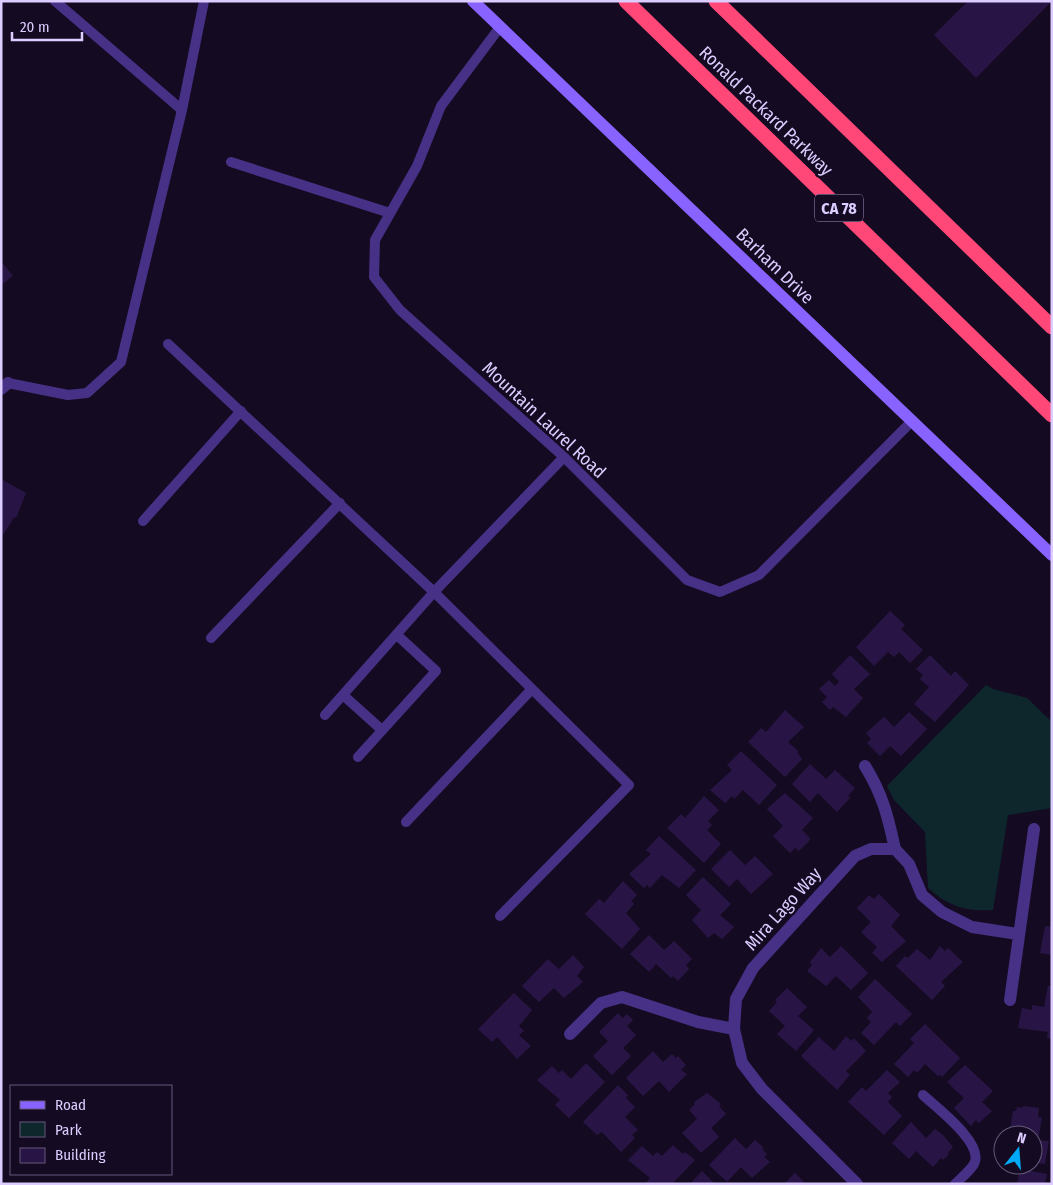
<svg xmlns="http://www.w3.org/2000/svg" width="1053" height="1185" font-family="'Fira Sans Condensed',sans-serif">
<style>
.green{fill:#0d272d}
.building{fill:#291545}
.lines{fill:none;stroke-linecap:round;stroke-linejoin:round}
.lane{stroke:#463186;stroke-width:10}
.street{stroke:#463186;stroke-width:12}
.secondary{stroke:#8863ff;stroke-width:12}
.highway{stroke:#ff4778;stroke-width:15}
.labels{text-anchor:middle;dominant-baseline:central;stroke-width:5;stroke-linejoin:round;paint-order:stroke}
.shield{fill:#140b22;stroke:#a192bd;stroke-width:1}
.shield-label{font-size:16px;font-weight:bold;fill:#dcf}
.street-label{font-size:18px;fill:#dcf;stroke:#140b22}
</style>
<rect width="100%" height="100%" fill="#140b22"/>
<path class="green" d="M986,685L993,689L1027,698L1052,722V808L1008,815L993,910C965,912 949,906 928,888L925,832L894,800L887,786Z"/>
<path class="building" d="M968,1H1052L976,78L934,35Z
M1,261L13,276L1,285Z
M1,479L26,493L16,518L14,517L4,534L1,533Z
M890,611L905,625L901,629L923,650L910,663L899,652L894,657L888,652L874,666L856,647Z
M850,655L870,674L854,689L863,698L846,717L833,707L830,710L822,702L827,697L819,689L829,680L835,686L839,682L832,674Z
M930,655L951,676L955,671L969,685L935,722L914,704L929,687L920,679L923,675L916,669Z
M785,710L804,727L788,742L798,751L797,752L802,759L785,777L748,742L761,728L766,732Z
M909,712L927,729L901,756L890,746L880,756L867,743L871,739L866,733L884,717L894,727Z
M741,751L777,785L759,805L743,790L734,799L732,796L725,803L710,790L732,770L727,765Z
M810,764L826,779L835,770L855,788L848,796L850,798L837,812L818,793L810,802L792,784Z
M785,793L813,818L802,830L810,838L809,841L799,851L795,848L790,853L773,836L783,826L767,809Z
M704,796L719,810L708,821L712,825L707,830L721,844L704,863L667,828L681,814L685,818Z
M659,836L696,870L679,888L662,875L650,888L647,885L644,888L629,874L651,854L646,850Z
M730,850L745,865L755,856L773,874L751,894L737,879L729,887L711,869Z
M703,877L731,904L720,915L734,927L722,939L714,933L708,938L692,920L701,910L686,895Z
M623,881L637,895L631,901L634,904L626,913L640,929L622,949L585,914L599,899L604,903Z
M879,894L900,915L891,926L906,941L882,962L872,953L877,947L861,932L871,922L857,908L869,895L874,899Z
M1045,926L1052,927V955L1040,953Z
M649,935L664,950L674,941L692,959L686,965L689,969L678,981L673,976L671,978L656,964L649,972L630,954Z
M841,946L868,973L851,990L836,976L826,986L807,971L812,965L810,962L821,948L830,957Z
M940,946L945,951L948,948L963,962L941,982L945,986L932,1000L896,966L905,956L908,958L917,949L930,960Z
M573,955L584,967L577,976L583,982L564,998L554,988L539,1002L522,986L548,959L559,969Z
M875,979L912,1014L900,1026L896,1022L874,1045L861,1033L871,1022L867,1018L872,1012L858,997Z
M1048,986H1052V1039L1047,1038L1048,1032L1018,1028L1022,1008L1032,1010V1005L1044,1007Z
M787,988L807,1007L798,1016L814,1030L796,1051L777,1034L785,1026L769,1011L777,1002L775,1000Z
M514,993L532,1010L519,1026L524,1031L519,1035L531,1046L517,1059L497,1037L492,1042L478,1029Z
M618,1013L623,1018L627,1014L633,1020L627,1026L636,1035L623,1048L631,1056L612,1075L593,1056L608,1041L599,1032Z
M925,1024L960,1058L942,1077L940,1075L938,1076L925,1064L917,1073L914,1070L908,1077L894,1064L914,1043L910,1039Z
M846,1036L851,1041L854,1038L866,1051L846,1071L850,1075L837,1090L801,1056L819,1037L834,1051Z
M653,1051L663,1062L672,1054L676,1058L678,1056L686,1065L681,1070L687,1074L669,1092L659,1081L643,1096L626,1078Z
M586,1063L605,1082L569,1118L555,1105L560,1100L537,1080L552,1066L559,1073L562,1070L571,1079Z
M965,1065L993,1091L982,1102L992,1111L979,1123L976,1120L971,1126L954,1108L964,1098L947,1082Z
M887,1070L900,1082L888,1093L892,1097L888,1102L902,1116L884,1135L848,1102L862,1087L866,1091Z
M618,1085L628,1095L626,1098L635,1107L625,1117L638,1130L632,1135L635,1138L621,1152L602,1132L597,1135L583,1122Z
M707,1093L721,1104L719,1106L726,1114L711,1128L719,1137L701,1153L682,1133L697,1119L689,1110L695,1104L694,1102Z
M1023,1106L1039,1108L1038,1117L1042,1118L1038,1140L1049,1141L1045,1164L1033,1162V1135H1009L1013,1111H1016L1017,1107L1022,1108Z
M911,1122L926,1138L935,1129L943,1135L953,1147L948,1152L949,1154L943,1160L941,1158L933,1167L916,1151L909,1159L892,1143Z
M735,1138L746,1149L755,1140L764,1148L762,1149L767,1154L764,1157L770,1162L752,1178L741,1167L727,1182L709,1165Z
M673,1145L683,1154L685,1152L695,1160L672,1184H645L650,1178L628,1160L642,1146L653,1156L657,1152L662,1156Z
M1020,1169L1047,1174L1045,1184H1017Z
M702,1171L715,1184H690Z
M795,1173L806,1184H784Z"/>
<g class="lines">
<path class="lane" d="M55,1L182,110
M500,27L441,106L417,166L375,240L374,277L400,310L564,457L687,580L720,592L759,575L912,421
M231,162L390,213
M168,344L434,592L325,715
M8,383L68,395L87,393L121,362L182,110L204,1
M143,521L241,411
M211,638L340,503
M343,695L382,730
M358,757L436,671L397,635
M406,822L531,690
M500,916L629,785L434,592L564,457
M923,1095C937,1108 985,1144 974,1164C970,1171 961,1178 955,1184"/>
<path class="street" d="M1,389L8,383
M865,766C883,795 888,817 895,849
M1010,1000L1034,829
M570,1034L601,1003L622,997L698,1022L734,1029
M857,1184L762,1089L742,1063L734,1029L736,999L753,968L855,856L871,849H895L909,864L922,895L942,912L972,927L1018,934"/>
<path class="secondary" d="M473,1L1052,555"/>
<path class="highway" d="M626,1L1052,415
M716,1L1052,327"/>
</g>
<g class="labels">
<rect class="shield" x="815" y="194.5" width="48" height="27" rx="4"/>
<g class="shield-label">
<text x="839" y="208">CA 78</text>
</g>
<g class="street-label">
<text transform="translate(766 111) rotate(44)">Ronald Packard Parkway</text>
<text transform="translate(775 266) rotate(44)">Barham Drive</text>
<text transform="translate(544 420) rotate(43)">Mountain Laurel Road</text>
<text transform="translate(783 909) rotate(-48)">Mira Lago Way</text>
</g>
</g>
<rect width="1053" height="1185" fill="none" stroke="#ddccff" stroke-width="5"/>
<rect x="10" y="1085" width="162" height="90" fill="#140b22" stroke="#64587a"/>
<rect x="20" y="1101" width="25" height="8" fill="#8863ff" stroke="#64587a"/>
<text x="55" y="1110" font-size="15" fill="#ddccff">Road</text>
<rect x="20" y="1122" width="25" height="15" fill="#0d272d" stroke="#64587a"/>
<text x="55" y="1135" font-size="15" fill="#ddccff">Park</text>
<rect x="20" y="1148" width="25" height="15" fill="#291545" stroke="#64587a"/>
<text x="55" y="1160" font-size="15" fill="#ddccff">Building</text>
<g transform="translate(1018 1150) rotate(17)"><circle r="24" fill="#140b22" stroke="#64587a"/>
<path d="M0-4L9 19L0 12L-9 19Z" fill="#00aaf7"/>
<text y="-8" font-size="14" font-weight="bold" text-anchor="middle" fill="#ddccff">N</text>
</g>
<path d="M12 32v8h70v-8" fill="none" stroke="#ddccff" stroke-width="2.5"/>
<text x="20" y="32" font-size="15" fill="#ddccff" stroke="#140b22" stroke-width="4" paint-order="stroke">20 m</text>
</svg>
